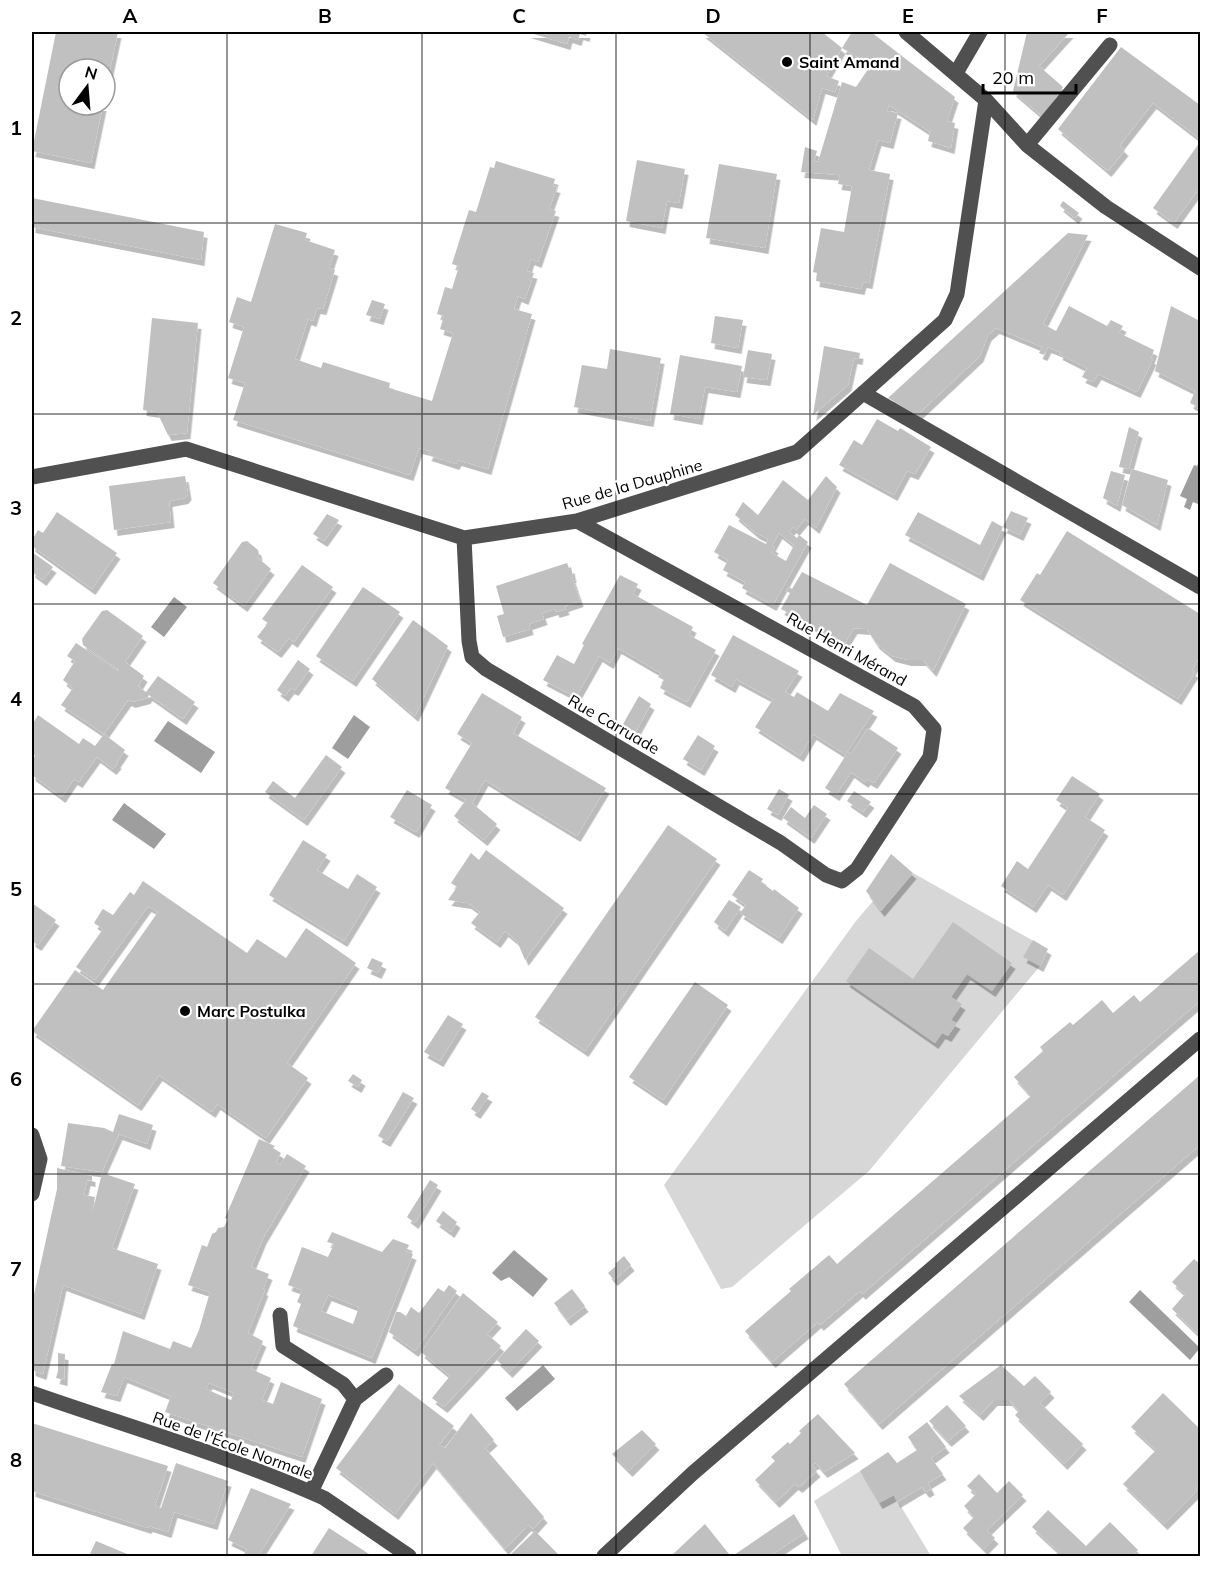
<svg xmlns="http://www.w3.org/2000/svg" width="1232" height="1588" font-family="Mulish,sans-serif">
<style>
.green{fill:#d7d7d7}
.water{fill:#9e9e9e}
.building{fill:#c0c0c0;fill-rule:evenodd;filter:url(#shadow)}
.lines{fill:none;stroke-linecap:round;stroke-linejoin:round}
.minor{stroke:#505050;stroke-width:15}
.grid{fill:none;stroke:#000;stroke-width:1.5;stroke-opacity:0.55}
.poi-dot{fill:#000;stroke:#fff;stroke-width:2}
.labels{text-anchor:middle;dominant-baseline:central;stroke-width:4.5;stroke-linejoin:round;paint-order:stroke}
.poi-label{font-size:16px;font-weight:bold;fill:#000;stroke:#fff;text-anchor:start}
.street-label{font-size:16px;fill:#000;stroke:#fff}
.neatline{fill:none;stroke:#000;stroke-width:2}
.grid-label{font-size:20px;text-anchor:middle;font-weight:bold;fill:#000}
</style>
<defs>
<filter id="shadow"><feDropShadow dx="3.5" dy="6" stdDeviation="0" flood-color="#0004"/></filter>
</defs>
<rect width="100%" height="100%" fill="#fff"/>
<path class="green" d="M913,873L1046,948L1040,966L869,1171L732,1287L721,1289L664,1185L856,921L873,901L881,911Z
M874,1462L931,1556H842L814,1501Z"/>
<path class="water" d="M1200,460V497L1198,504L1193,502L1190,510L1184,507L1187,499L1180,496L1194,465L1197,466Z
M174,597L187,607L164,637L151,627Z
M354,715L370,727L348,759L332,748Z
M168,721L215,752L201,773L154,741Z
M124,803L166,834L154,849L112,820Z
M514,1250L548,1279L533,1297L509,1277L501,1281L492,1273Z
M1140,1290L1200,1348L1190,1360L1129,1302Z
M543,1365L555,1379L517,1411L505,1398Z"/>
<path class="building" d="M56,32H118L106,88L105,69H69V105H103L91,163L32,151Z
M527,32H587L586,36L580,34L578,40L569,37L567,44Z
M702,32H822L842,48L826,76L839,81L835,92L822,88L813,120Z
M852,32H871L955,97L947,121L955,123L951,148L928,141L930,132L889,105L887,111L898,113L890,143L878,140L869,170L890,174V175L869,283L863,282L861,289L816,281L817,273L813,272L821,228L844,232L852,186L838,184L840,175L801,172L805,147L817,151L814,161L818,162L842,82L856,87L871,65L842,48Z
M1027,32H1070L1039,66L1063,87L1043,117L1013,91Z
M1121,47L1200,105V139L1153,103L1120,145L1125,150L1108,171L1058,129Z
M1200,142V187L1174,223L1153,208Z
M637,160L685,169L679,203L667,201L662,228L626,221Z
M496,161L555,179L553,186L557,187L549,209L556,211L538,262L531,259L527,271L534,273L525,299L518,296L514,309L532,314L488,469L458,460L456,464L428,455L430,451L419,448L410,475L233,420L245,383L228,378L244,327L229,322L237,297L251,302L275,224L307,233L305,240L335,250L329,268L335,270L323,309L317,308L313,321L308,319L295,359L321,368L323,362L390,383L389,388L432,401L453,333L440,329L444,316L437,314L445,287L452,289L459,266L452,264L469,210L476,212L490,167L494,168Z
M719,164L777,174L765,248L706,238Z
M32,198L204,232L201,260L32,227Z
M1063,201L1079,213L1075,218L1060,206Z
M1068,233L1088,235L1043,324L1056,331L1069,306L1107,326L1111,320L1123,326L1119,333L1154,350L1151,358L1153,359L1137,392L1098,374L1093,382L1082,377L1087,368L1059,354L1060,352L1048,347L1044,355L1039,353L1042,347L996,328L988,335L980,356L917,415L888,398Z
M372,300L385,304L380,319L366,315Z
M1171,306L1200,321V408L1190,403L1195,391L1155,371Z
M715,316L743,320L738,348L711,343Z
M152,318L198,323L187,433L168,435L157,412L143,410Z
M824,346L860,353L859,359L854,358L848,385L813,415Z
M610,349L661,358L650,421L574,407L582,365L607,369Z
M748,350L772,354L767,380L743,377Z
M680,355L742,366L737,392L705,387L699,419L670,414Z
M877,419L898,431L900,428L931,447L915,474L907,471L894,495L839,465L854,440L862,445Z
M1129,427L1139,432L1129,469L1119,467Z
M1132,469L1168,480L1157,525L1122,505Z
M1111,471L1125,475L1117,506L1103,498Z
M185,476L188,494L185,498L169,501L171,522L114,530L109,486Z
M826,476L837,487L816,528L805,519L796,530L793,527L789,532L797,538L799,535L808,542L773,605L742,588L745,582L723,570L728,560L714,552L729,525L766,544L768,539L756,533L735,515L743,502L758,515L783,480L808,500ZM779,533L794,545L786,561L772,553L775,547L772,546Z
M1011,511L1028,518L1020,535L1003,527Z
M57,512L117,553L92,589L32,546V540L38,530L43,533Z
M918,512L980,545L992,521L1003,527L980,575L905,535Z
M327,514L339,520L324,541L313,534Z
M1067,531L1200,614V656L1192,670L1195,672L1178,699L1020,600L1037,573L1040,575Z
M247,541L258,550L259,555L257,557L271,569L244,606L213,583L242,542Z
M32,552L53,567L43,580L32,572Z
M567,563L569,568L571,567L573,577H572L580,601L565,606L566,609L556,612L555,609L542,613L544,619L529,624L530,629L503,637L497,616L504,614L496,586Z
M890,563L966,604L933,671L923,660H908L892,656L876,643L867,629L854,628L845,643L781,609L790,593L786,591L789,587L792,589L802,572L867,605Z
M302,565L333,587L294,642L289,638L278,652L257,637L268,623L262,619Z
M620,575L638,584L633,594L693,627L689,635L716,650L687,702L660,688L664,680L658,677L661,673L618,648L610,663L599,656L598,658L576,697L543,680L557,655L574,664L584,645L582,644Z
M363,587L400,612L353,681L316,656Z
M107,610L143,636L125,662L144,676L138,686L146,692L158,676L195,702L183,719L149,695L147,698L132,702L128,700L104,734L125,750L117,762L118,763L113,769L97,757L79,782L74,779L62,797L32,775V760L35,756L32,753V725L38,715L79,744L83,738L95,746L104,734L61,705L73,688L63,680L75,661L67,656L76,643L118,671L119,670L83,645L82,639L102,611Z
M413,620L448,646L415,716L372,679Z
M733,635L799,671L785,692L794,697L797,692L828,711L840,693L874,711L847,752L851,754L868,728L898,748L874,783L867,779L865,782L851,772L836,795L825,788L846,755L813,734L800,756L755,727L773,699L736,679L732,687L711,675Z
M298,660L310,669L295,690L291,688L285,696L277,690Z
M482,693L522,717L513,733L606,788L577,836L485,780L472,803L497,824L484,840L454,816L466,800L445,788L472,743L457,734Z
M639,696L651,704L635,733L623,724Z
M698,735L715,746L701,770L683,759Z
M326,755L342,767L304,820L265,792L273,781L295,798Z
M1072,776L1100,794L1085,817L1105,830L1063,895L1048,885L1033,907L1001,886L1017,861L1028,869L1068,808L1056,800Z
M779,789L789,795L778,815L767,809Z
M407,790L432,805L416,832L390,817Z
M854,791L871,802L863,812L847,801Z
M814,805L827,814L811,838L783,818L791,807L805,818Z
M668,825L717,859L585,1051L535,1017Z
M303,840L327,855L317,870L348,889L357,874L377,887L344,941L269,895Z
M486,850L564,908L525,960L517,941L505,931L497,942L471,923L480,912L468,903L448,900L457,887L451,883L471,853L479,860Z
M891,854L913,873L881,911L866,891Z
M749,870L763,879L761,882L773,891L774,889L799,908L779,938L740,913L746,905L732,895Z
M143,881L247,953L257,939L286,958L306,928L356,963L287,1063L308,1078L266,1138L217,1104L212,1112L159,1075L138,1105L32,1031L75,970L103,990L158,912L148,906L95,980L76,967L103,929L94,923L102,910L103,909L113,915L130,892L134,895Z
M729,900L741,907L725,931L714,922Z
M32,903L56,920L38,945L32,941Z
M953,922L1012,963L992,991L967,974L951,997L962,1004L951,1020L957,1023L948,1036L942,1033L935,1043L846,981L869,948L913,979Z
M1033,940L1048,949L1040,966L1023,957Z
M1200,950V1001L862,1294L860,1291L820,1325L818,1322L772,1362L745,1331L791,1291L789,1289L829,1255L837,1264L1031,1096L1014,1077L1043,1051L1040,1047L1070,1022L1073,1025L1102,1000L1113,1013L1134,995L1140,1002Z
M372,958L383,963L378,973L367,968Z
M695,982L728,1005L663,1100L629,1077Z
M448,1015L463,1024L440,1061L424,1052Z
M353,1074L362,1080L358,1087L348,1081Z
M1200,1075V1145L879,1424L844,1384Z
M403,1092L414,1098L387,1141L378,1136Z
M482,1092L489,1096L477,1113L471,1109Z
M119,1114L153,1125L147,1144L119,1134L102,1172L61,1166L68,1123L104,1128L113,1132Z
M259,1139L275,1146L273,1148L281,1153L276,1162L280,1165L287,1154L306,1166L263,1238L251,1267L269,1274L263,1289L265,1290L248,1333L263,1341L251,1369L271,1378L262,1400L273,1404L281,1382L322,1399L302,1457L165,1412L171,1396L124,1377L117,1396L101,1392L112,1364H114L123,1331L170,1349L173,1341L191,1348L199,1330L210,1292L188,1285L202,1245L207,1247L212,1234L216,1232L218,1228L224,1227L228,1219L225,1218ZM209,1383L234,1393L231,1400L206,1389Z
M57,1168L92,1176V1181L87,1180L84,1195L95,1197L92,1214L102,1173L135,1184L112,1248L158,1264L141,1314L63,1285L43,1374L32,1370V1304L57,1189Z
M430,1180L438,1185L415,1223L407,1217Z
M443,1211L457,1222L451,1232L436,1221Z
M332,1232L382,1252L393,1239L409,1245L406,1251L413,1254L372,1358L293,1326L301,1304L297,1302L302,1290L288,1285L302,1247L328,1257L334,1244L327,1242ZM328,1295L359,1307L353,1324L321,1311Z
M624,1256L631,1265L614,1280L608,1273L616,1266L615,1264Z
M1194,1259L1200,1264V1336L1172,1309L1185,1294L1172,1282Z
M449,1285L457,1291L415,1351L389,1332L396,1312H400L406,1316L411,1307L419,1313L438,1288L444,1292Z
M572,1289L585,1306L567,1320L554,1303Z
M463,1293L498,1322L487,1334L501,1346L444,1407L432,1398L450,1376L421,1352Z
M526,1329L539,1341L509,1372L497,1360Z
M58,1353L65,1354L64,1380L56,1378L58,1371Z
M1001,1365L1024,1386L1035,1376L1051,1392L1040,1403L1083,1444L1064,1464L1015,1415L1019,1411L1009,1400H994L980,1415L959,1396Z
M399,1384L454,1426L439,1445L445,1448L471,1413L494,1440L485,1448L544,1517L533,1529L528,1525L505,1549L433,1463L395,1514L336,1468Z
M1163,1393L1200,1429V1484L1196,1489L1197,1491L1164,1524L1123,1484L1156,1450L1131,1427Z
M947,1405L966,1426L948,1441L929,1421Z
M818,1414L855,1453L824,1472L816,1463L812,1465L817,1471L799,1487L795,1484L776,1502L755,1480L775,1461L771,1457L788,1442L790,1444L801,1433L799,1431Z
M927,1422L946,1447L931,1458L943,1474L928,1483L931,1489L926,1492L922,1487L897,1502L894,1495L879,1503L860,1471L888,1452L897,1463L917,1450L908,1437Z
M32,1423L168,1466L155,1506L161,1508L176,1463L228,1481L214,1524L174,1512L168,1532L149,1526L148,1528L32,1491Z
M642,1430L656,1444L629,1471L612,1454Z
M979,1474L997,1493L1009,1481L1023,1495L987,1530L995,1538L984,1549L963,1528L974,1517L964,1506L976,1494L967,1486Z
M251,1488L291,1504L258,1556H243L247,1549L228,1540Z
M1048,1510L1086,1546L1110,1522L1138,1550L1131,1556H1054L1059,1552L1032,1527Z
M794,1514L805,1533L794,1540L770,1556H736L734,1555Z
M705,1524L729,1554L726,1556H671Z
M329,1528L369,1554L368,1556H311Z
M535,1531L560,1556H509Z
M96,1541L132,1556H89Z"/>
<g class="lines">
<path class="minor" d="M906,32L986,100L1027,145L1106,207L1200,268
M956,73L980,32
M1027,145L1110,45
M863,393L1200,587
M32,477L186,449L464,538L577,521L797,452L945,320L957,294L986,100
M464,538L469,641L472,657L486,669L781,843L826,875L842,881L857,869L930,757L934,729L914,706L577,521
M32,1135L40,1159L32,1194
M280,1315L283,1346L343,1384L355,1399L311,1492
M32,1393C129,1427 230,1456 324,1498L409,1556
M355,1399L386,1375
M604,1556L693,1473L1200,1039"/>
</g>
<path class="grid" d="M227,32V1556M422,32V1556M616,32V1556M810,32V1556M1005,32V1556M32,223H1200M32,414H1200M32,604H1200M32,794H1200M32,984H1200M32,1174H1200M32,1365H1200"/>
<g class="poi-dot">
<circle cx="787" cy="62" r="6"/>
<circle cx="185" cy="1011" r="6"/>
</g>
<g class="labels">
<g class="poi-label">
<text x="799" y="62">Saint Amand</text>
<text x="197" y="1011">Marc Postulka</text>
</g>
<g class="street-label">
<text transform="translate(632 484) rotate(-16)">Rue de la Dauphine</text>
<text transform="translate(847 649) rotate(29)">Rue Henri Mérand</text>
<text transform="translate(614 724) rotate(30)">Rue Carruade</text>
<text transform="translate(233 1445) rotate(20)">Rue de l'École Normale</text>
</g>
</g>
<rect width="1232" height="1588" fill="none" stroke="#ffffff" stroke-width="66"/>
<g transform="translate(87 87) rotate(16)"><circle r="28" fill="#ffffff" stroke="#999999" stroke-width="1.5"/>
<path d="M0-4.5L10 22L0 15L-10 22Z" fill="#000000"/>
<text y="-9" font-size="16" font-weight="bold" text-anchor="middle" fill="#000000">N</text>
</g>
<path d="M983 84v9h93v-9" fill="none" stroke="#000000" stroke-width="3"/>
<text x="992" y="84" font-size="18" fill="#000000" stroke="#ffffff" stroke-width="4.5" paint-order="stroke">20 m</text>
<rect x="33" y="33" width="1166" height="1522" class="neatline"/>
<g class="grid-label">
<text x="130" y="23">A</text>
<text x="325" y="23">B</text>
<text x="519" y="23">C</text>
<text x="713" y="23">D</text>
<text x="908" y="23">E</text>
<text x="1102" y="23">F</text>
<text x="16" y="135">1</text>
<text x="16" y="325">2</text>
<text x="16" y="515">3</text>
<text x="16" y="706">4</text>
<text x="16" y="896">5</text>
<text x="16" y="1086">6</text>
<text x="16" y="1276">7</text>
<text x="16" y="1467">8</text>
</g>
</svg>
